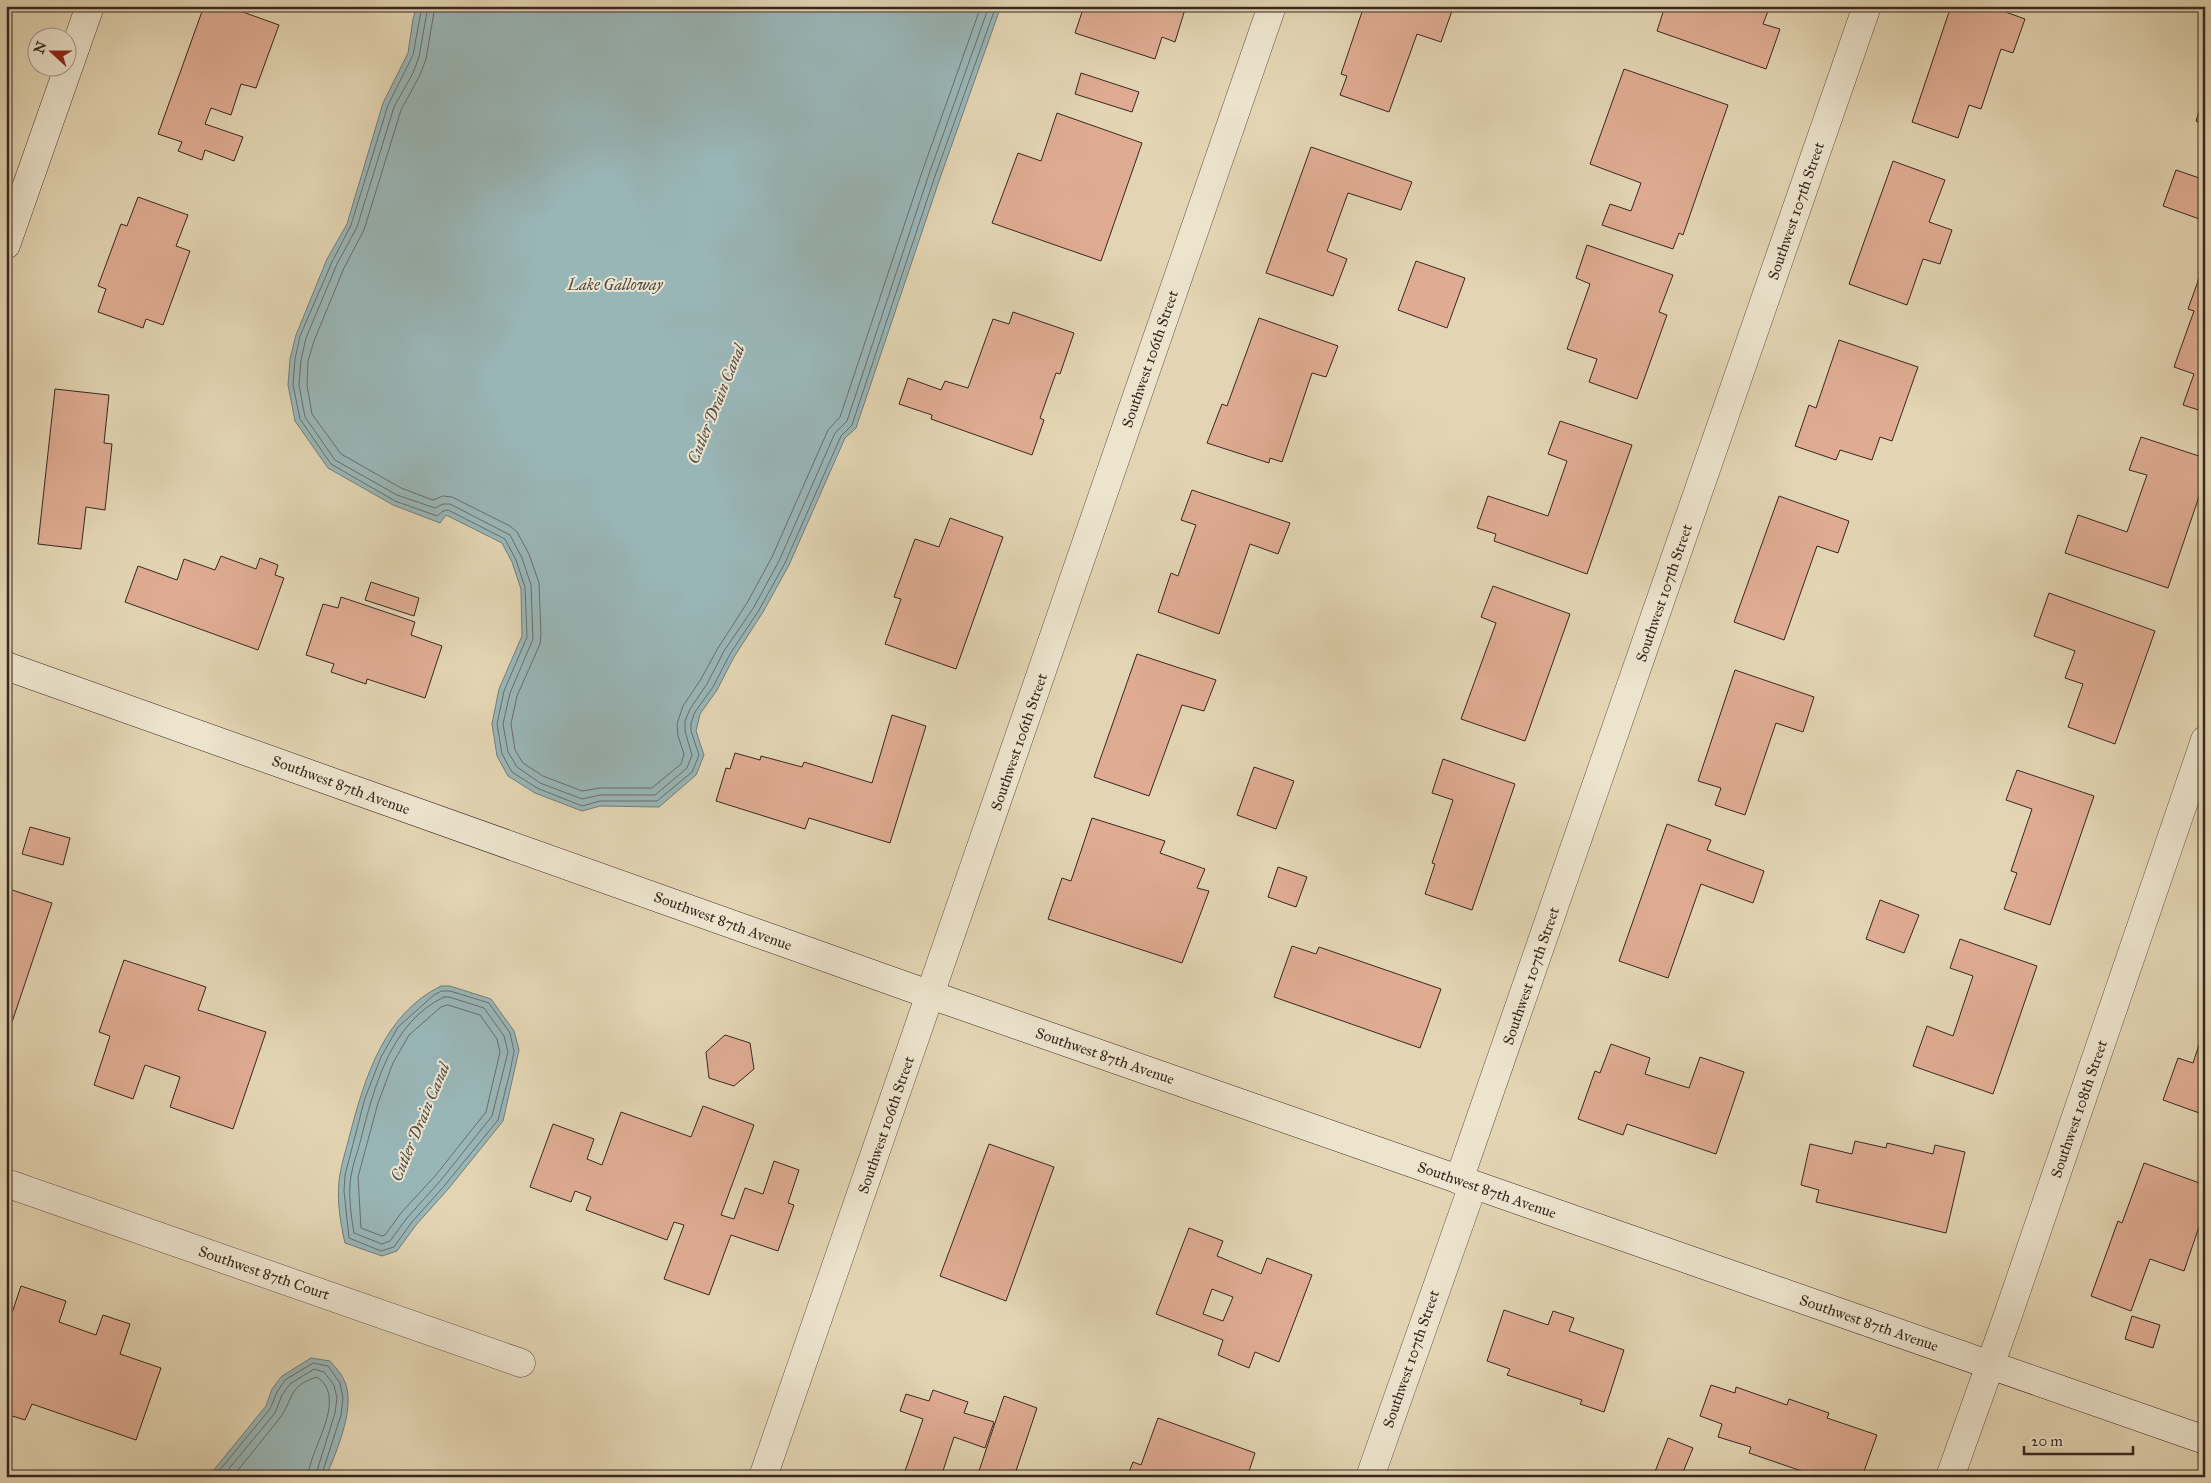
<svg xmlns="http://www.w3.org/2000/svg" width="2211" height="1483" font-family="'IM FELL Great Primer',serif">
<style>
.water{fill:#99b6b7;stroke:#737d7b}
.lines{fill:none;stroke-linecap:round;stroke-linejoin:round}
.shore{stroke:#696e6c;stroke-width:1}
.building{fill:#dfac93;stroke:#392720;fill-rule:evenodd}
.street-casing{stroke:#645245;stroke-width:29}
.secondary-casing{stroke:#392720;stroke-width:29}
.street{stroke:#ede4ce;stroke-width:28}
.secondary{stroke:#ede4ce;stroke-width:28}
.labels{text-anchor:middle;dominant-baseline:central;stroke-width:4;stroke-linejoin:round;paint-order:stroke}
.street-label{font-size:15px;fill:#392720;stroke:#ede4ce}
.water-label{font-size:16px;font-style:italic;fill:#514b46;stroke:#ede4ce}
</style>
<rect width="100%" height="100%" fill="#e3d5b3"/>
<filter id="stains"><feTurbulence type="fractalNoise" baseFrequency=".004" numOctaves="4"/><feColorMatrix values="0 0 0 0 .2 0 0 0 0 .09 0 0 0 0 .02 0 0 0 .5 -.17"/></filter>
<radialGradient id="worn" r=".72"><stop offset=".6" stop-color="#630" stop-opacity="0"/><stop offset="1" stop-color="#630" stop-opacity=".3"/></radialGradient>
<path class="water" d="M417,6H1001L940,178L856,428L845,438L789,565L763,612L734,657L717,690L700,714L696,731L704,755L696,775L659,807L600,806L582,811L535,793L508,776L497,756L492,724L499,689L522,636L521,589L512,562L502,543L446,515L440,523L393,505L328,468L295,421L288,385L290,359L296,335L327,259L347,224L383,103L408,53L413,19Z
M441,986H450L491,999L514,1031L519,1050L503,1121L449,1188L416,1225L397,1251L382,1256L345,1243C340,1222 336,1196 340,1174C342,1161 347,1147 350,1134C365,1077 384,1014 441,986Z
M311,1358L330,1361C335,1367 341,1373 344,1380C357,1406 336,1452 326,1477H208L266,1406L272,1389L282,1376Z"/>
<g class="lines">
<path class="shore" d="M422,6L413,55L388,105L351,225L332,262L300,336L295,359L293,385L300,419L331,464L395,501L437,516L443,511L448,510L505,539L516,560L525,587L527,637L504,691L497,724L502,754L512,772L537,788L582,806L600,801H657L692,772L699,755L691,731V723L695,712L713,687L730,654L759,610L785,563L841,436L852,425L935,176L996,6
M428,6L419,57L413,73L394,107L357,227L337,264L306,338L301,360L299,385L305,417L335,460L397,495L435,508L443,504H450L510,535L522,558L531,585L533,639L510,693L503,724L508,752L517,767L540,783L582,799L600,795H655L687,768L692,755L685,731V721L690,709L707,684L724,651L754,607L779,561L835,433L847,421L929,174L989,6
M435,6L426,59L420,75L401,110L364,230L344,268L314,341L308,361L307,385L312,414L341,454L401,488L433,500L443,496L452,497L510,526L517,532L529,554L539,583L541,635L540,644L517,696L511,724L515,750L523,763L543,776L582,791L600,788H652L681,764L684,754L678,736L677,724L683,706L701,679L718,648L747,603L772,557L828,430L840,417L922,172L981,6
M442,991H450L489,1003L510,1033L514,1051L510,1072L498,1120L445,1185L412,1222L394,1247L381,1251L349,1238L344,1191L345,1175L365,1098L381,1057L398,1027L434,995Z
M444,997H449L484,1008L504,1036L508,1052L492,1116L441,1180L407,1218L390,1241L382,1244L354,1233C351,1216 348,1193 351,1176C353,1163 358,1151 361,1139C374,1087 391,1022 444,997Z
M448,1005L480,1015L497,1039L500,1052L486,1112L435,1176L401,1213L385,1235L382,1236L361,1228L358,1177L378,1103L393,1063L409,1035L441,1007Z
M214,1477L270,1409L277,1392L285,1380L313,1363L328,1366L340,1383L343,1398L341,1415L321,1477
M222,1477L275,1413L282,1395L290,1384L314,1369L324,1372L334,1385L337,1398L335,1413L315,1477
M232,1477C248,1458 264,1438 279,1419C294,1400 287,1386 317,1377C349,1399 309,1449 308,1477"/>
</g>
<path class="building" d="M204,6H226L279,25L256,88L241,84L231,115L211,108L205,124L243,137L234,161L205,150L202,160L178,151L182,142L158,134Z
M1084,6H1186L1175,42L1162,37L1155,59L1075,33Z
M1364,6H1447L1453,8L1441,42L1417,34L1389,112L1340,95L1347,76L1341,74Z
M1665,6H1770L1763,24L1780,29L1766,69L1657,31Z
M1951,6H1989L2025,19L2013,53L2001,49L1981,109L1969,105L1958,138L1912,122Z
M1624,69L1728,105L1683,235L1679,233L1673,249L1602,225L1610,204L1631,211L1641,183L1590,164Z
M1081,73L1139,92L1132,112L1075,94Z
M2205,95V125L2196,121Z
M1057,113L1142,143L1101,261L992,223L1018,153L1041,161Z
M1311,147L1412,182L1401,210L1348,193L1327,251L1347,259L1333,296L1266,273Z
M1893,161L1945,180L1929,222L1952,230L1940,264L1923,259L1907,305L1849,284Z
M2176,170L2205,180V221L2163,206Z
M138,197L188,215L176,246L190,251L163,325L146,319L143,328L98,312L106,289L98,286L121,224L127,226Z
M1587,245L1673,275L1659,312L1667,315L1637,399L1589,382L1597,359L1567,349L1590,284L1576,278Z
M1416,261L1465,278L1447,328L1398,310Z
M2202,270L2205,271V412L2183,405L2194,374L2174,367L2194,311L2188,309Z
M1013,312L1074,333L1060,374L1056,373L1040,418L1044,420L1032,455L931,419L932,415L899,404L908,378L941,390L945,381L968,388L993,319L1009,324Z
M1259,318L1338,346L1326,377L1312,373L1282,462L1270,458L1269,463L1207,443L1222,404L1227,406Z
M1839,340L1918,367L1892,441L1880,437L1872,460L1840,450L1836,460L1795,446L1809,405L1816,408Z
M55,389L109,395L104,443L112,444L105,510L86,507L81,549L38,544Z
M1560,421L1632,445L1587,574L1494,541L1496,534L1477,528L1488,496L1548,516L1567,461L1548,454Z
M2141,437L2205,458V479L2168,588L2065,553L2078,515L2127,532L2147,475L2129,470Z
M1192,490L1290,523L1278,554L1250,544L1219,634L1158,612L1171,573L1178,576L1196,525L1181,520Z
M1779,496L1849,521L1838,553L1817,546L1784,640L1734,622Z
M950,518L1003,537L956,669L885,644L901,599L894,597L915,539L939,547Z
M221,556L256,569L260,558L278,565L275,575L284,578L258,650L125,602L138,566L177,580L184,559L215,570Z
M371,582L419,598L414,616L365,600Z
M1493,586L1570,614L1525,741L1461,719L1496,623L1481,617Z
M2049,593L2155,631L2115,744L2068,727L2083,684L2065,678L2075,651L2034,636Z
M341,597L415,622L411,635L442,646L425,698L367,679L366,684L331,672L334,664L306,655L323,604L338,608Z
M1137,654L1216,680L1204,711L1182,705L1149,796L1094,777Z
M1735,670L1814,697L1803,732L1776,723L1745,815L1715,805L1721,788L1698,781Z
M892,715L926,726L890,843L809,818L805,829L716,801L726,768L730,769L735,753L760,760L761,756L802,767L804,762L872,783Z
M1443,759L1515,784L1472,910L1425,894L1435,864L1432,863L1453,800L1432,793Z
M1254,767L1294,781L1276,829L1237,815Z
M2017,770L2094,796L2050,925L2004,909L2017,873L2011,871L2032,809L2006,800Z
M1092,818L1165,841L1160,853L1205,869L1197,888L1209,891L1182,963L1048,919L1062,878L1071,881Z
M1667,824L1711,840L1707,850L1764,871L1753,903L1701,884L1668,978L1619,961Z
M30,827L70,838L63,865L22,854Z
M1278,867L1307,877L1296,907L1268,897Z
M12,890L52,903L11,1025L6,1023V907Z
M1880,900L1919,915L1904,953L1866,939Z
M1960,939L2037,966L1993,1094L1913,1066L1927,1026L1953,1036L1973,976L1950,968Z
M1292,946L1316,954L1319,947L1441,989L1420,1048L1274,997Z
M124,960L206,987L198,1010L266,1032L233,1129L170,1107L180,1077L145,1065L133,1099L94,1085L110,1036L99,1032Z
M2205,1027V1115L2163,1100L2178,1058L2193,1063Z
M725,1035L750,1043L754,1069L734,1086L709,1078L706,1052Z
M1611,1044L1650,1058L1645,1074L1689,1088L1700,1057L1744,1072L1716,1154L1627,1124L1623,1135L1578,1119L1595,1071L1600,1073Z
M703,1106L754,1125L721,1215L734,1219L745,1188L763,1194L774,1161L799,1170L788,1203L794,1205L778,1251L731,1235L709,1295L664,1279L684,1225L674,1222L667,1240L586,1210L591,1197L575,1191L571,1202L530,1187L553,1124L594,1139L587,1159L602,1165L621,1112L691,1137Z
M1855,1141L1886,1148L1887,1143L1933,1154L1935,1145L1965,1152L1946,1233L1816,1202L1819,1190L1801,1185L1810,1144L1852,1154Z
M989,1144L1054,1167L1006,1301L940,1276Z
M2144,1163L2205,1185V1223L2201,1221L2184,1271L2150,1259L2131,1311L2091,1296L2118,1221L2122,1223Z
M1189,1228L1223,1241L1217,1256L1261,1274L1267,1258L1312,1275L1279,1362L1255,1352L1249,1368L1218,1355L1223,1340L1156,1314ZM1212,1289L1233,1297L1223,1321L1203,1314Z
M21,1286L66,1301L59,1322L96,1335L103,1315L130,1324L120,1354L161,1368L136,1440L32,1404L25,1420L6,1414V1318L10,1319Z
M1504,1310L1548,1325L1553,1311L1574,1318L1569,1331L1624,1350L1604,1412L1580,1404L1582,1400L1507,1375L1510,1369L1487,1361Z
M2132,1316L2160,1325L2153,1348L2125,1339Z
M1711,1385L1735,1393L1736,1387L1787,1405L1789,1399L1829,1413L1827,1418L1877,1435L1862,1477H1819L1749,1453L1751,1447L1718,1437L1722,1424L1700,1416Z
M933,1390L968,1402L964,1413L994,1422L985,1448L954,1437L941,1477H903L923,1419L900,1411L906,1394L929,1401Z
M1004,1396L1037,1408L1014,1477H977Z
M1158,1418L1255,1453L1247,1477H1127L1133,1462L1141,1465Z
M1668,1438L1693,1448L1681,1477H1653Z"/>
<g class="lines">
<defs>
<path id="street" d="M1459,1180L1867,6
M6,1183L521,1363
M763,1477L1272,6
M1370,1477L1473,1185
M1950,1477L2008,1315L2205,740"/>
<path id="secondary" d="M6,245L90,6
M6,666L931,995L2205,1440"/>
</defs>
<use href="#street" class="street-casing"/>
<use href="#secondary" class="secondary-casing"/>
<use href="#street" class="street"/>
<use href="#secondary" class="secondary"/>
</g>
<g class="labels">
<g class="street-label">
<text transform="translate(1796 211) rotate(-71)">Southwest 107th Street</text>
<text transform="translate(1150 359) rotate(-71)">Southwest 106th Street</text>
<text transform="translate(1664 593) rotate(-71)">Southwest 107th Street</text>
<text transform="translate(1019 742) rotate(-71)">Southwest 106th Street</text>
<text transform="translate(341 785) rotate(20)">Southwest 87th Avenue</text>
<text transform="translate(723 921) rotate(20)">Southwest 87th Avenue</text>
<text transform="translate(1531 976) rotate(-71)">Southwest 107th Street</text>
<text transform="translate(1105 1056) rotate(19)">Southwest 87th Avenue</text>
<text transform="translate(2079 1109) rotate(-71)">Southwest 108th Street</text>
<text transform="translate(886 1125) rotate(-71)">Southwest 106th Street</text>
<text transform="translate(1487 1190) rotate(19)">Southwest 87th Avenue</text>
<text transform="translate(264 1273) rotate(19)">Southwest 87th Court</text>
<text transform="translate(1869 1323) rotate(19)">Southwest 87th Avenue</text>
<text transform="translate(1411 1359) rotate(-71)">Southwest 107th Street</text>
</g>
<g class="water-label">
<text x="615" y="284">Lake Galloway</text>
<text transform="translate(716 404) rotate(-68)">Cutler Drain Canal</text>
<text transform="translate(420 1122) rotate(-67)">Cutler Drain Canal</text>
</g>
</g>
<rect width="2211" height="1483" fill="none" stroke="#e3d5b3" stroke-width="25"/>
<rect x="8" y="8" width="2196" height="1468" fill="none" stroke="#392720" stroke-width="2.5"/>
<rect x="12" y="12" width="2186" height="1458" fill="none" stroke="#392720"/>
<g transform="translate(52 52) rotate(291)"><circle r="24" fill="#ede4ce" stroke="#a59888"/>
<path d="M0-4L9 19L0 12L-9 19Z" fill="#8f2418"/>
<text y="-8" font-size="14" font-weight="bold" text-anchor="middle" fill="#392720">N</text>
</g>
<path d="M2024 1446v8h109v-8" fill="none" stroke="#392720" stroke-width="2.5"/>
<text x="2031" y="1446" font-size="15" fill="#392720" stroke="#ede4ce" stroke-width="4" paint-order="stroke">20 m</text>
<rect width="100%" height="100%" filter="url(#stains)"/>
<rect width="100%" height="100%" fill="url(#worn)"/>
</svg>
